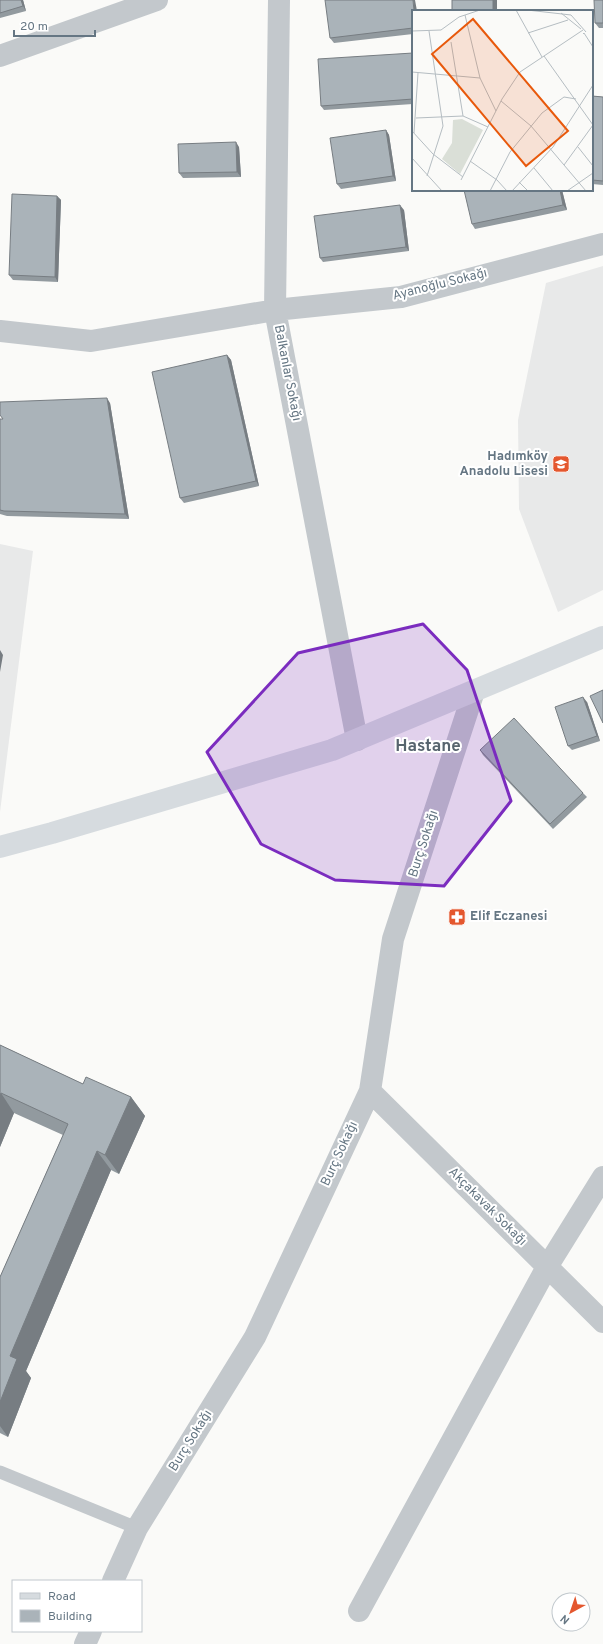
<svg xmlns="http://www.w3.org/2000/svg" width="603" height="1644" font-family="Overpass,sans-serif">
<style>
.built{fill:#e8e9e9}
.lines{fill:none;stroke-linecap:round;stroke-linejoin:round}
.lane{stroke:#c3c8cc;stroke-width:13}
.street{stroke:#c3c8cc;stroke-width:22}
.secondary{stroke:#d6dbdf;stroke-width:22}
.wall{fill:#929a9f}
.shaded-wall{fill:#777d82}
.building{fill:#aab3b9;stroke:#777d82}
.marked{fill:#7b2cbf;fill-opacity:0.2;stroke:#7b2cbf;stroke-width:3;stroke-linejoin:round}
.labels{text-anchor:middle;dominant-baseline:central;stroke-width:4;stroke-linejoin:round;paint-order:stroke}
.street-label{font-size:13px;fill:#657683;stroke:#fff}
.poi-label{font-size:13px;font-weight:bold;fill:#657683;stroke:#fff;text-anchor:end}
.district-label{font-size:17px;font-weight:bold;fill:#57646e;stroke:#fff}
.inset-road{fill:none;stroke:#b5bdc2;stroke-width:1}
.view{fill:#e8590c;fill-opacity:0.15;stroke:#e8590c;stroke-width:2}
.inset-edge{fill:none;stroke:#657683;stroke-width:2}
</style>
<rect width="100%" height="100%" fill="#fafaf8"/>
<path class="built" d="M603,266V590L558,612L519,509L518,420L546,283Z
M0,544L33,551L0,812Z"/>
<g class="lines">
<path class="lane" d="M0,1472L137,1528"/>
<path class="street" d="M279,0L275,310L357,740
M0,56L157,0
M0,331L91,341L275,310L401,297L603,244
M370,1091L603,1322
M113,1581L137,1528L255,1337L370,1091L393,939L474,691
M359,1611L547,1267L603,1177
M85,1644L91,1631"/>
<path class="secondary" d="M0,847L52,833L332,750L603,637"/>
</g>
<path class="wall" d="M0,0H23L26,11L0,18Z
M603,0V28H599L595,23Z
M413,11V34L334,43L330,38Z
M413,53V104L324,110L321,106Z
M592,96L603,97V185L592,184Z
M386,130L389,135L396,181L341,189L337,184Z
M239,147L241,177L183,178L179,173Z
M562,190L567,210L475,229L472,224Z
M57,196L61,200L58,282L13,280L9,275Z
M404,210L409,251L323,262L320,258Z
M227,355L231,360L259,486L184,503L180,498Z
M110,403L129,519L7,516L0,514V419H3Z
M587,702L600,741L572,750L568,746Z
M480,750L583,793L587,797L553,829L483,755Z
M0,1045L83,1084L131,1097L145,1116L119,1174L111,1170L26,1371L31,1378L8,1437L0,1433V1277L63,1135L14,1113L0,1147Z"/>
<path class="shaded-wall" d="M21,0H23L26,11L23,6Z
M413,0H415L417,11H414Z
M493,0H497V11H493Z
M386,130L389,135L396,181L393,176Z
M236,142L239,147L241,177L237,172Z
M560,190H562L567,210L563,205Z
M57,196L61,200L58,282L55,277Z
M400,205L404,210L409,251L406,247Z
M227,355L231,360L259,486L256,481Z
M107,398L110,403L129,519L125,514Z
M0,650L3,655L0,672Z
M583,697L587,702L600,741L597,736Z
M1,1093L14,1113L0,1147V1095Z
M131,1097L145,1116L119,1174L105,1155Z
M97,1151L111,1170L26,1371L31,1378L8,1437L0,1426V1402L10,1356Z"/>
<path class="building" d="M0,0H21L23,6L0,13Z
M325,0H413L414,11H413V28L330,38Z
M452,0H493V11H452Z
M594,0H603V23H595Z
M413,53V99L321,106L318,59Z
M592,96L603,97V181L592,180Z
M386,130L393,176L337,184L330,138Z
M236,142L237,172L179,173L178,144Z
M464,190H560L563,205L472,224Z
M12,194L57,196L55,277L9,275Z
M400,205L406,247L320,258L314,216Z
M227,355L256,481L180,498L152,372Z
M107,398L125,514L4,511L0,510V419H3L0,415V402Z
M603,690V723L590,696Z
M583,697L597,736L568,746L555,707Z
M514,718L583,793L550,824L480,750Z
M0,1045L83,1084L86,1077L131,1097L105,1155L97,1151L10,1356L17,1359L0,1402V1277L68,1124L1,1093L0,1095Z"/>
<path class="marked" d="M423,624L467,670L511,801L444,886L335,880L261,844L207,752L298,653Z"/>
<defs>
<symbol id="school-square" viewBox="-11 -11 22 22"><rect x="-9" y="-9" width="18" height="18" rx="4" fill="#e4572e" stroke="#fff"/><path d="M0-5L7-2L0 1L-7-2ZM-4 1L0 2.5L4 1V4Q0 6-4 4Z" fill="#fff"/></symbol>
<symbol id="pharmacy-square" viewBox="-11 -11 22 22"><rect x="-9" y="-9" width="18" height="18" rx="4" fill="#e4572e" stroke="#fff"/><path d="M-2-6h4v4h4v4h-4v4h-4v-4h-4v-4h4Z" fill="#fff"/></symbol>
</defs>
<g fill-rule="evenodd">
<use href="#school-square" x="551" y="454" width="20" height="20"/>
<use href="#pharmacy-square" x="447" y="907" width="20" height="20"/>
</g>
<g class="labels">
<g class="street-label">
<text transform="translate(440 285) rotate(-14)">Ayanoğlu Sokağı</text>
<text transform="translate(287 373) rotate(79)">Balkanlar Sokağı</text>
<text transform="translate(424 844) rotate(-72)">Burç Sokağı</text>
<text transform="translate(340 1154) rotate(-65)">Burç Sokağı</text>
<text transform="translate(487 1207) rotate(45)">Akçakavak Sokağı</text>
<text transform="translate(191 1441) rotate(-58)">Burç Sokağı</text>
</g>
<g class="poi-label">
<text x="548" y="457">Hadımköy<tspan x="548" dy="15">Anadolu Lisesi</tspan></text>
<text x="470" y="917" text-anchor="start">Elif Eczanesi</text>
</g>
<g class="district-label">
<text x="428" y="747">Hastane</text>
</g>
</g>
<g transform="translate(412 10)">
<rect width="181" height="181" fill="#fafaf8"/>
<path d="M50,109L71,120L48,164L30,149L40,133L41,110Z" fill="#dadfd7"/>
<path class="inset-road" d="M104,0L130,47M115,0L159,5L174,22M149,3L169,19M53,5L68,68L84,101M0,21L29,20L47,7L68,0M116,23L156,10M171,24L172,23L181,37M39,32L51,106M132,46L181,115M0,62L68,68M89,91L119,116L174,181M4,108L51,106L76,117M0,121L21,144L51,167M2,123L6,63M166,137L181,156M0,148L30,181M58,151L85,170L95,181M152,155L181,115M122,158L141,181M15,166L31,116L17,21M49,170L90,89L108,62L171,20M107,172L116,181M78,181L98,142L130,103L152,87L164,89M100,181L141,137L181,75M155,181L181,163"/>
<path class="view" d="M61,9L156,121L114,156L20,44Z"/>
<rect width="181" height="181" class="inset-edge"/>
</g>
<rect x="12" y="1580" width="130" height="52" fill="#ffffff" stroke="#c1c8cd"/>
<rect x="20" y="1593" width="20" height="6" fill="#d6dbdf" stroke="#c1c8cd"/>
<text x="48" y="1600" font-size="12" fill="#657683">Road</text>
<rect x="20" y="1610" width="20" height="12" fill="#aab3b9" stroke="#c1c8cd"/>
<text x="48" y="1620" font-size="12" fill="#657683">Building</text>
<g transform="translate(571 1612) rotate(220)"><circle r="19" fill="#ffffff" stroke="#c1c8cd"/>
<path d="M0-3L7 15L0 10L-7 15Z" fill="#e4572e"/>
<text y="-6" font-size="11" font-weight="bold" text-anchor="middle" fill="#657683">N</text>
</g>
<path d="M14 30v6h81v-6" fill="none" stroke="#657683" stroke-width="2"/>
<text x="20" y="30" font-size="12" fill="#657683" stroke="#ffffff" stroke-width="3" paint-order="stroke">20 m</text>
</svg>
